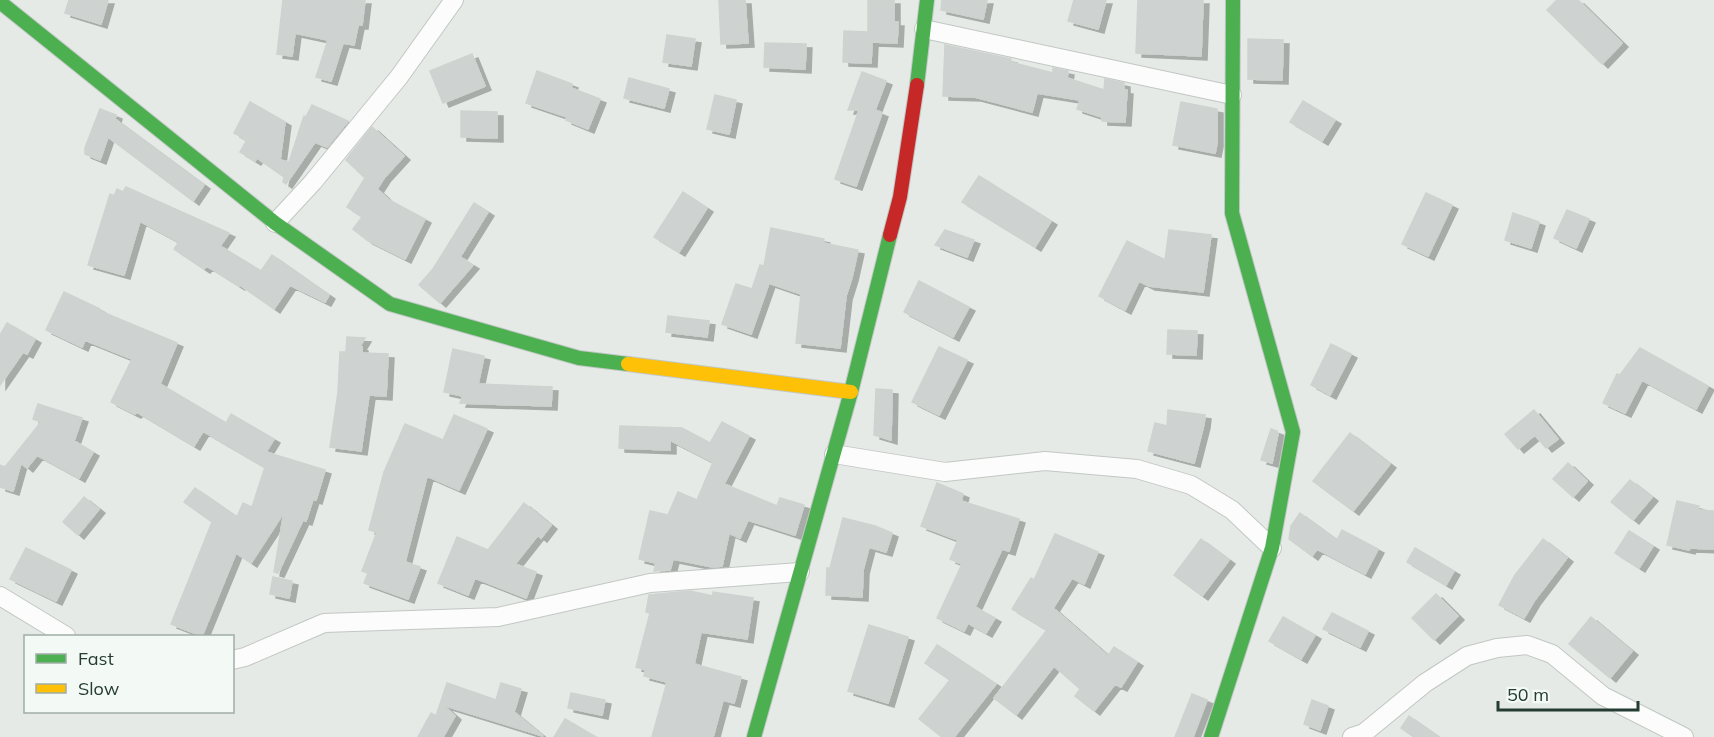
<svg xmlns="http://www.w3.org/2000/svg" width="1714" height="737" font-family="Mulish,sans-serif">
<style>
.building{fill:#ced2d0;stroke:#ced3d0;stroke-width:1.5;filter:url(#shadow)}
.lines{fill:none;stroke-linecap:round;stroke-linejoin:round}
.street-casing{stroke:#c2c7c4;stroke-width:20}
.fast-casing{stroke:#c1c7c4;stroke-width:16}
.slow-casing{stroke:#c1c7c4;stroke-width:16}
.jam-casing{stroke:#c1c7c4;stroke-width:16}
.street{stroke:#fbfcfb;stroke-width:18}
.fast{stroke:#4caf50;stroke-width:14}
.slow{stroke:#ffc107;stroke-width:14}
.jam{stroke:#c62828;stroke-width:14}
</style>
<defs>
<filter id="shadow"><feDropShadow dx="6" dy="4" stdDeviation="0" flood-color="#0004"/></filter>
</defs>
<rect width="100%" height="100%" fill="#e5eae7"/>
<path class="building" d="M69,0H108L101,24L65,13Z
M283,0H365L362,25H358L354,45L343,43L331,81L316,77L328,40L295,33L292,56L277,54Z
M719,0H745L748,43L721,44Z
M868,0H894V22H898L897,43L872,42L871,63L843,62L844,31L868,32Z
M942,0H987L983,19L941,10Z
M1074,0H1106L1098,29L1068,21Z
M1138,0H1203L1201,56L1136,53Z
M1557,0H1578L1622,43L1602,64L1547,10Z
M667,35L695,39L691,66L663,62Z
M1248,39L1283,40L1282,80L1248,79Z
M765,43L806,44L805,69L764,67Z
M945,45L1011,59L1010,62L1053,73V68L1068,71L1067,78L1104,90L1105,79L1124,83V90H1127L1125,122L1102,121V117L1077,109L1080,100L1037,93L1032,112L975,97L943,96Z
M472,54L485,86L443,103L430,71Z
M537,71L572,84L571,88L600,99L588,129L566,120L567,117L526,103Z
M862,72L886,81L875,110L882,113L856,186L835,179L859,110H848Z
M629,78L669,89L664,108L624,98Z
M715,95L736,100L729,134L707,129Z
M1303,101L1335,120L1322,141L1290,122Z
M250,102L285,122L280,160L289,162L304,116L306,117L312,105L348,121L327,147L315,142L286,184L283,182L284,177L257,158L255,161L240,152L247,140L234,133Z
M1181,102L1217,109V143L1215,153L1173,145Z
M100,109L116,115L115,119L204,185L193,201L108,137L100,160L85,154V148Z
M461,111L497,112V138L461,137Z
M372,127L404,156L384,178L377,189L389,200L425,219L405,259L367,240L353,229L362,217L347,207L365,178L346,160Z
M979,176L1051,221L1035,247L962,202Z
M126,187L229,233L220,246L261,271L272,255L329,295L325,302L290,285L274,309L240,285L239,286L207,266L204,269L174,249L179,242L140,221L124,275L88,265L110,194L114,196L117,189L123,192Z
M683,192L707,208L679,252L654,237Z
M1426,193L1452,205L1428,256L1402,244Z
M474,203L488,212L460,257L473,265L440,303L419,285L433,269Z
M1567,210L1589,219L1576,248L1554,238Z
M1513,213L1539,222L1531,248L1505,240Z
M771,228L824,239L823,243L858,250L852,277L846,296L840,348L796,343L801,294L769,283L751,334L722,324L736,284L752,289L760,265L764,266Z
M945,230L974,240L967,257L935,245Z
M1169,230L1211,235L1203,292L1149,286L1139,281L1125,310L1099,296L1127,241L1165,260Z
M919,281L969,307L953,337L904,312Z
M64,292L100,309V311L177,343L160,384L226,423L231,414L274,439L266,452L325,470L316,500L313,499L306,521L303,520L278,573L274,572L284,512L251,563L236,553L202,636L171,624L212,522L184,502L195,488L237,517L243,503L252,507L265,467L203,431L194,446L137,412L135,414L111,402L132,359L85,340L82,347L46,330Z
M668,316L709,321L707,337L666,332Z
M7,323L35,339L27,354L23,352L0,385V335Z
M1168,330L1197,331L1196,355L1167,354Z
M347,337L365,338L360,346L362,347V353L388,354L386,396L369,395L361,451L330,447L338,392L340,352H346Z
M1331,344L1351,354L1330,395L1311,385Z
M939,347L967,360L939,415L912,402Z
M1640,348L1708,386L1696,409L1642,380L1625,413L1603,403L1617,374L1620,375Z
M453,349L484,356L478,384L552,387L551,406L460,403L463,396L444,392Z
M876,389L892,390L891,440L874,435Z
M38,404L82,418L74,441L93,452L79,478L37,455L27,468L21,463L13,491L0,487V465L5,467L41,422L33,419Z
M1168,410L1205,415L1204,424L1194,463L1148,451L1155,423L1167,426Z
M1534,410L1558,439L1546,448L1535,435L1518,449L1505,434Z
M454,415L487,429L459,490L427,476L405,562L420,567L408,599L364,583L368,573L362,571L377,532L369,530L384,472L405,424L443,440Z
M722,422L749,436L724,484L777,506L780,498L804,505L795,535L748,520L740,538L729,533L722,566L713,567L673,559L670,570L654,571L656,563L639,559L650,511L668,515L678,492L697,500L713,462L670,440V450L619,448L620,426L682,428L710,443Z
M1271,429L1277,431L1278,433L1272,463L1261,460Z
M1350,433L1390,464L1353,511L1313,481Z
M1568,463L1587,481L1573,497L1553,479Z
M1630,480L1652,497L1633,520L1611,502Z
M937,483L963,494L961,501L1019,519L1009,551L1002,549L975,607L995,618L986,633L968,623L964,631L937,618L962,564L950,559L958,540L921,526Z
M84,497L99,509L78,535L63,522Z
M1677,501L1699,506L1698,510L1714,511V549L1690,548L1689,550L1667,545Z
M524,503L551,525L541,538L538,535L515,564L536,572L526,598L475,578L468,595L438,583L457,537L488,550Z
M1300,513L1337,540L1342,530L1378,549L1365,574L1317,549L1312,556L1289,539L1291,526Z
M843,518L875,526L892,533L886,552L869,547L863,570L862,597L826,595L827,568H830Z
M1629,531L1653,546L1639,568L1615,553Z
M1055,534L1098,552L1084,584L1072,578L1053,608L1108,656L1114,647L1137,662L1121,687L1115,684L1094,711L1075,696L1080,689L1054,666L1016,715L994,698L1047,630L1012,609L1031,578L1034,580Z
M1201,539L1229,560L1202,596L1174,575Z
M1543,539L1567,558L1534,601L1524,618L1499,605L1515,575Z
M26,548L71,570L56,601L10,579Z
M1415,548L1454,571L1446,585L1407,562Z
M273,577L292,581L289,598L270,594Z
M690,591L713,596V592L753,598L747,639L701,632L694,664L741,677L734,703L723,700L713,737H652L667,682L644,676L646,670L636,667L650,613L646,612L649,595Z
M1436,594L1458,616L1434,640L1412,618Z
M1332,613L1368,631L1360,647L1323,629Z
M1283,617L1315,635L1301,659L1269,641Z
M1591,617L1632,651L1610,678L1569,644Z
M869,625L908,637L888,703L848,691Z
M937,645L996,684L954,737H942L919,719L950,680L925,663Z
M447,683L496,700L501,683L521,689L514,712L543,736L443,705L455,716L443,737H418L431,713L436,716Z
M571,693L605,700L602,715L568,708Z
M1192,694L1207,700L1193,737H1175Z
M1312,700L1328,706L1320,730L1304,724Z
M1409,716L1439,737H1414L1401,728Z
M565,719L596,737H554Z"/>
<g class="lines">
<defs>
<path id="street" d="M924,29L1232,95
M275,223L313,182L399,77L454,0
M834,454L945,472L1045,461L1137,469L1191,485L1232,510L1272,548
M0,596L66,636
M232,660L245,657L324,623L498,617L650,583L800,572
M1352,737L1364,733L1425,683L1467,656L1497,648L1527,645L1552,654L1603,696L1684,737"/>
<path id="fast" d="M0,2L275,223L390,304L579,358L628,364
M917,85L927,0
M754,737L851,392L890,235
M1211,737L1272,548L1293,432L1232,213L1233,0"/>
<path id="slow" d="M628,364L851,392"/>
<path id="jam" d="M890,235L900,197L917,85"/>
</defs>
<use href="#street" class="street-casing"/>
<use href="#fast" class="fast-casing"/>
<use href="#slow" class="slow-casing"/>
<use href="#jam" class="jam-casing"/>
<use href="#street" class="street"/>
<use href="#fast" class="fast"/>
<use href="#slow" class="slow"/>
<use href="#jam" class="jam"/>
</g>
<rect x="24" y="635" width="210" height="78" fill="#f3f9f5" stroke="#a0ada7" stroke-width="1.5"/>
<rect x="36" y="654" width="30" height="9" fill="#4caf50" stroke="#a0ada7" stroke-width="1.5"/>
<text x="78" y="665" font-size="18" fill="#243c33">Fast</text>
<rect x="36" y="684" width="30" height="9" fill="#ffc107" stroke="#a0ada7" stroke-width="1.5"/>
<text x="78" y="695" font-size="18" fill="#243c33">Slow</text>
<path d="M1498 701v9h140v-9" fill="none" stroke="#243c33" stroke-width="3"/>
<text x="1507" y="701" font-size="18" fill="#243c33" stroke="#f3f9f5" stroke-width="4.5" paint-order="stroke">50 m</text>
</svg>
